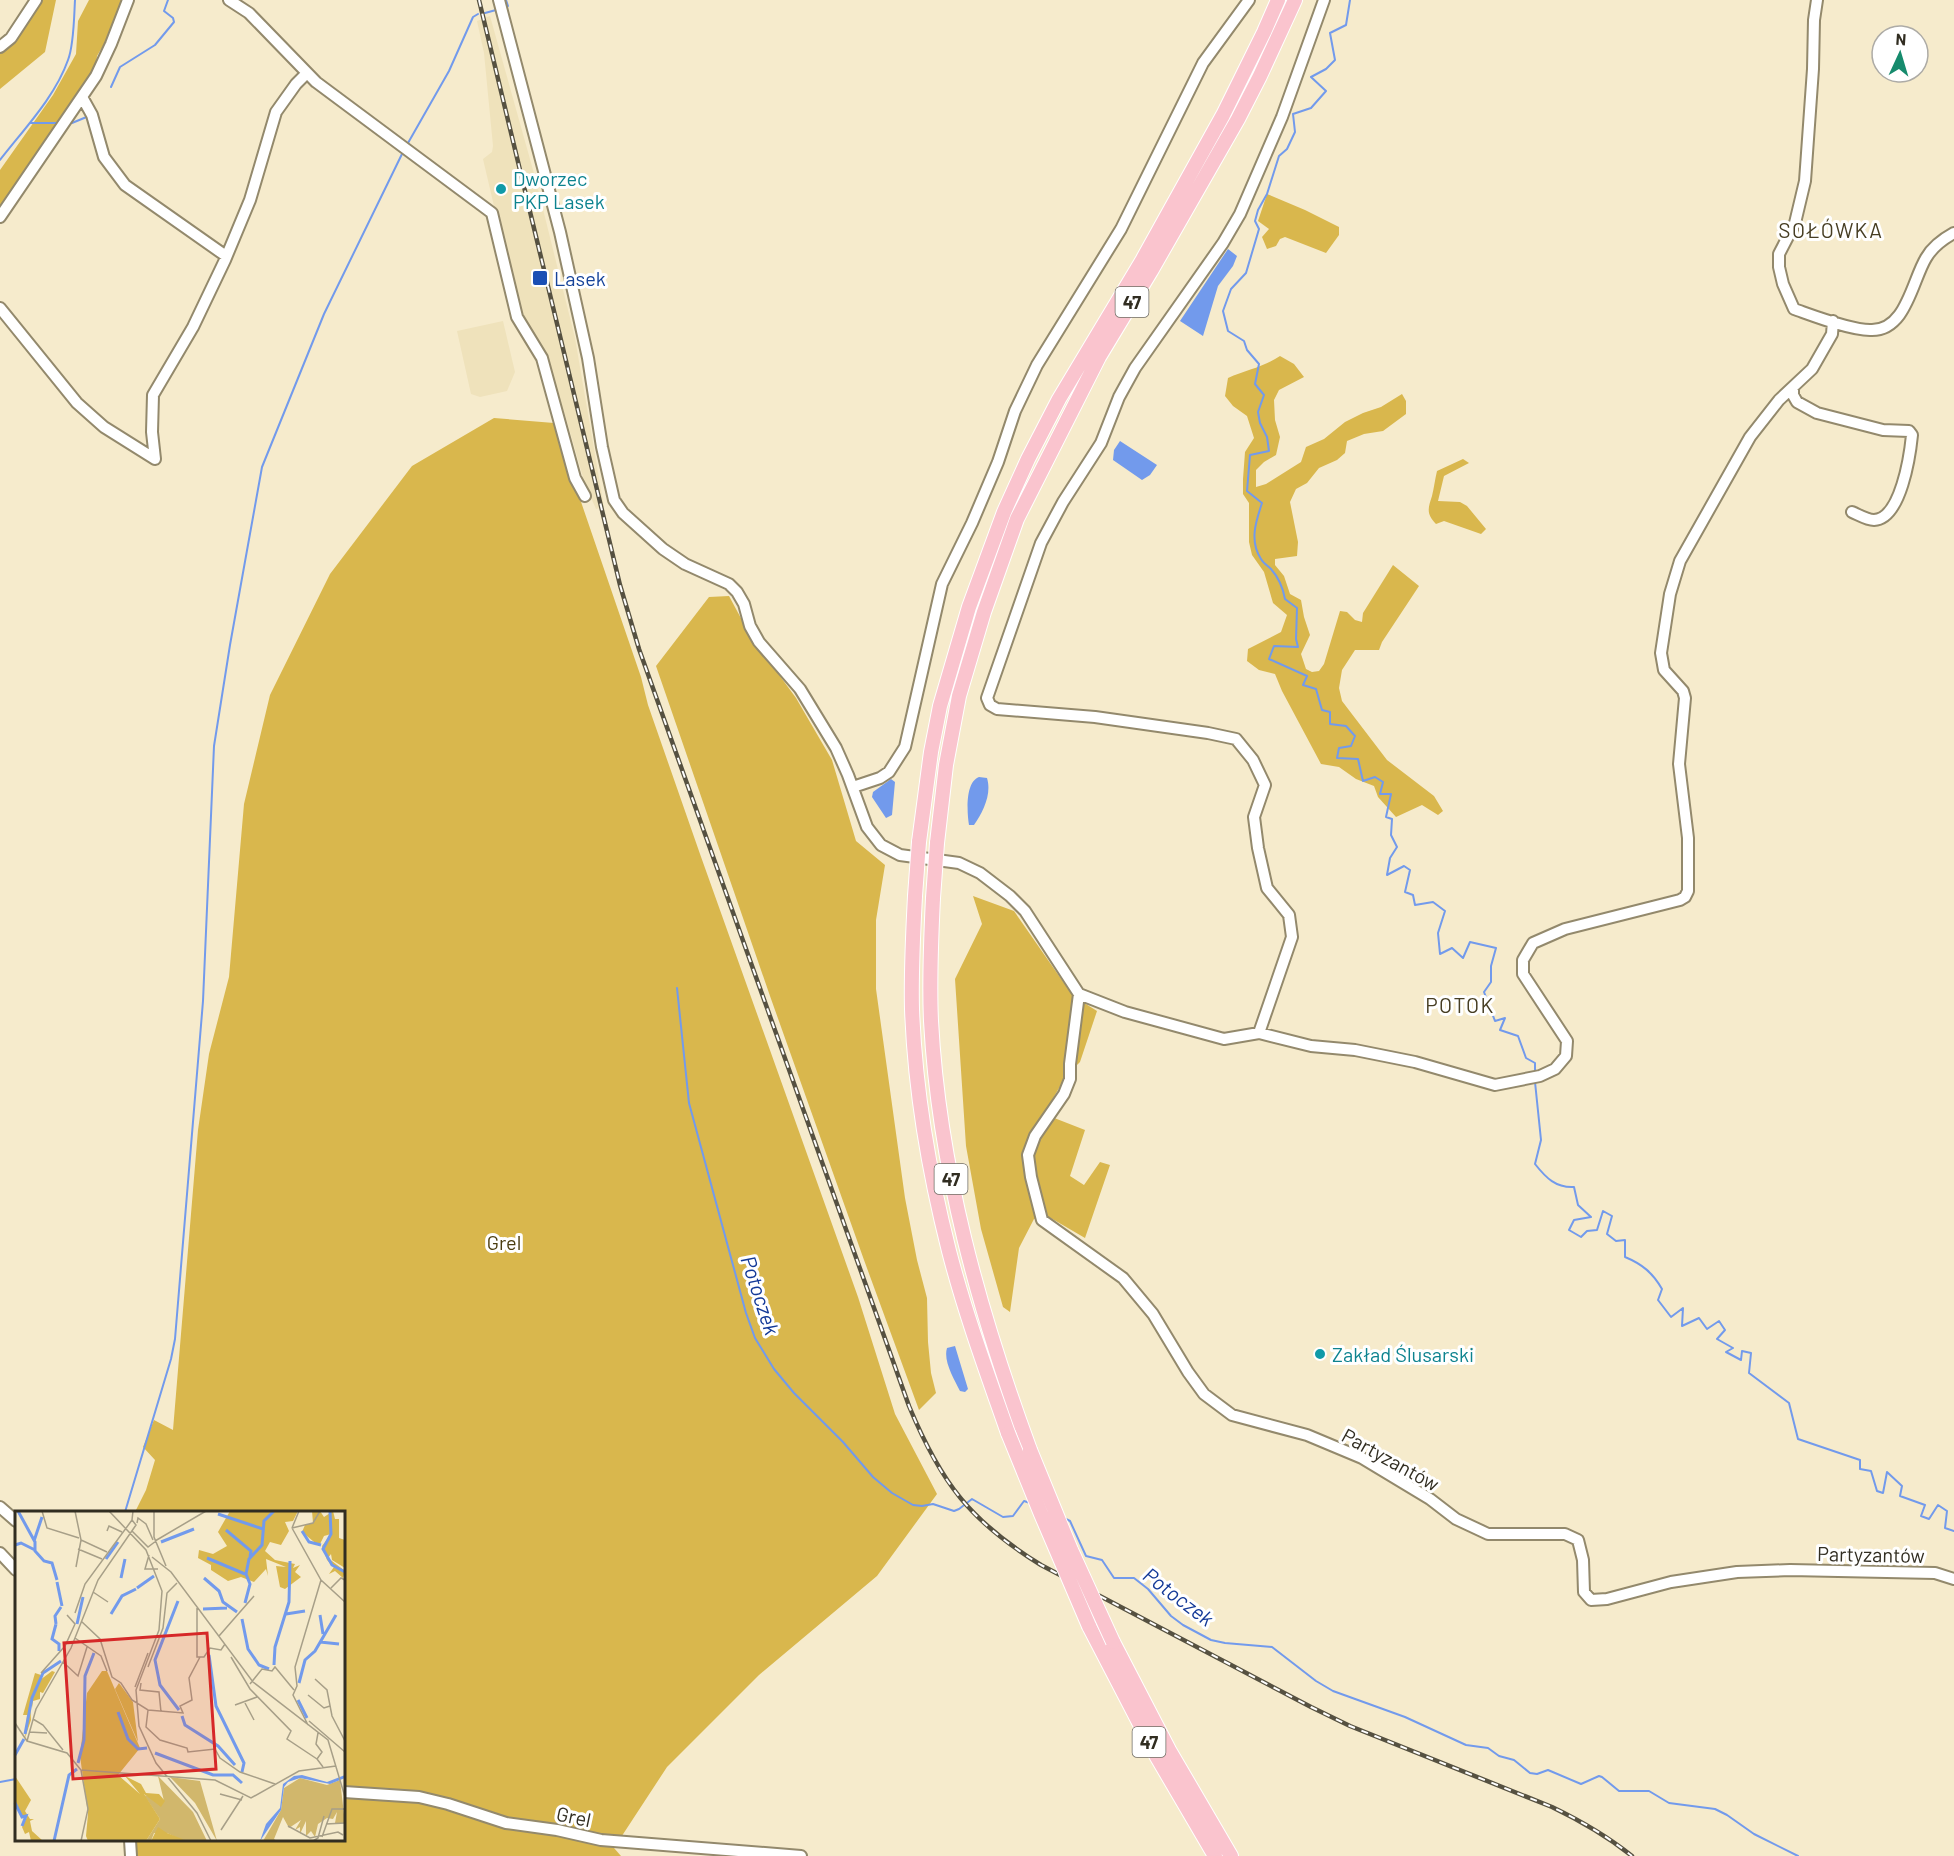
<svg xmlns="http://www.w3.org/2000/svg" width="1954" height="1856" font-family="Barlow,sans-serif">
<style>
.built{fill:#efe2bb}
.forest{fill:#d9b74d}
.water{fill:#729aec}
.lines{fill:none;stroke-linecap:round;stroke-linejoin:round}
.stream{stroke:#729aec;stroke-width:2}
.minor-casing{stroke:#93896c;stroke-width:14}
.major-casing{stroke:#fff;stroke-width:16}
.minor{stroke:#fff;stroke-width:10}
.major{stroke:#fac4ce;stroke-width:14}
.rail-casing{stroke:#565141;stroke-width:4.5}
.rail{stroke:#fff;stroke-width:2;stroke-dasharray:7;stroke-linecap:butt}
.major-bridge-casing{stroke:#fff;stroke-width:16;stroke-linecap:butt}
.major-bridge{stroke:#fac4ce;stroke-width:14}
.culture-dot{fill:#0f9aa8;stroke:#fff;stroke-width:2}
.transit-dot{fill:#1a4fb4;stroke:#fff;stroke-width:2}
.labels{text-anchor:middle;dominant-baseline:central;stroke-width:6;stroke-linejoin:round;paint-order:stroke}
.shield{fill:#fff;stroke:#6f6c64;stroke-width:1.5}
.shield-label{font-size:18px;font-weight:bold;fill:#312d21}
.culture-label{font-size:20px;fill:#0d838f;stroke:#fff;text-anchor:start}
.transit-label{font-size:20px;fill:#164399;stroke:#fff;text-anchor:start}
.park-label{font-size:20px;fill:#4b3d10;stroke:#fff}
.street-label{font-size:20px;fill:#312d21;stroke:#fff}
.neighbourhood-label{font-size:21px;letter-spacing:1.5px;fill:#473e23;stroke:#fff}
.water-label{font-size:21px;font-style:italic;fill:#133997;stroke:#fff}
.inset-river{fill:none;stroke:#729aec;stroke-width:3}
.inset-road{fill:none;stroke:#a79f88;stroke-width:1.5}
.view{fill:#d62828;fill-opacity:0.15;stroke:#d62828;stroke-width:3}
.inset-edge{fill:none;stroke:#312d21;stroke-width:3}
</style>
<rect width="100%" height="100%" fill="#f6ebcc"/>
<path class="built" d="M490,16L535,177L575,338L604,507L596,509L585,484L566,418L545,359L519,313L483,159L492,152L493,146L484,53L477,21Z
M503,321L515,372L507,391L480,397L471,394L457,331Z"/>
<path class="forest" d="M38,0H56L45,52L0,89V51Z
M89,0H123L111,32L97,56L96,66L61,122L0,209V170L53,95L76,54L78,21Z
M1267,194L1305,210L1339,227V235L1326,253L1285,237L1280,239L1276,246L1267,249L1262,237L1269,229L1258,221Z
M1280,356L1294,364L1304,377L1279,390L1274,400L1275,420L1280,437L1276,455L1264,462L1256,470V487L1266,484L1301,462L1306,447L1324,439L1345,422L1363,413L1381,407L1402,394L1406,401V414L1383,431L1364,434L1347,441L1345,453L1337,460L1319,468L1307,483L1296,489L1290,502L1298,542L1297,556L1275,559V565L1284,576L1290,594L1301,600L1304,617L1310,635L1301,654L1306,669L1312,672L1319,671L1324,664L1340,611L1347,612L1355,620L1362,622L1363,613L1393,565L1419,586L1382,642L1379,650H1355L1342,670L1339,688L1342,701L1387,760L1434,796L1443,811L1438,815L1422,805L1396,817L1378,797L1374,786L1356,779L1339,767L1321,764L1282,691L1275,674L1259,670L1247,661L1248,649L1281,632L1287,615L1273,603L1264,572L1252,555L1249,542V503L1243,494V479L1245,452L1254,438L1247,416L1233,406L1225,396L1228,378C1246,370 1264,367 1280,356Z
M494,418L554,423L641,677L648,705L700,854L858,1297L895,1414L937,1494L877,1576L759,1675L667,1767L614,1848L621,1856H131V1840H344V1512H135L146,1490L155,1460L143,1447L154,1420L173,1430L198,1130L209,1054L229,977L244,804L270,695L330,574L412,466Z
M1463,459L1469,463L1444,476L1438,501L1460,502L1467,506L1486,529L1481,534L1444,521L1436,524C1426,514 1428,508 1432,496C1434,488 1435,479 1437,471Z
M729,596L750,635L796,698L832,760L856,841L885,865L876,920V989L905,1198L917,1260L927,1298L928,1342L931,1373L936,1393L919,1410L864,1260L770,996L656,666L709,597Z
M973,896L1014,911L1073,996L1097,1011L1080,1062L1066,1076L1044,1114L1085,1130L1070,1176L1084,1185L1100,1162L1110,1165L1085,1238L1049,1217L1034,1219L1019,1248L1010,1312L1003,1307L981,1229L966,1146L955,979L982,924Z"/>
<path class="water" d="M1228,249L1237,256L1233,266L1218,286L1203,336L1180,321Z
M1120,441L1157,465L1150,475L1142,480L1113,460L1114,450Z
M979,777L987,778C992,794 983,812 974,825H969C967,813 965,782 979,777Z
M891,779L895,782L892,815L886,818L872,797L873,792Z
M955,1346L968,1389L965,1392L960,1391C954,1379 943,1361 947,1348Z"/>
<g class="lines">
<path class="stream" d="M1350,0L1346,25L1330,33L1335,60L1326,69L1311,77L1326,91L1311,108L1293,114L1295,132L1287,149L1279,156L1267,194L1258,210L1255,221L1259,229L1246,273L1231,289L1223,311L1228,331L1244,341L1247,350L1259,364L1255,384L1264,395L1258,412L1260,423L1267,437L1269,451L1250,455L1247,491L1262,503C1256,521 1249,541 1261,559C1263,563 1268,566 1271,569C1279,578 1283,588 1285,599L1297,608L1296,639L1298,647L1274,646L1269,659L1307,676L1303,685L1316,689L1322,710L1330,712V724L1346,726L1355,736L1351,746L1339,748L1337,758L1358,759L1363,781L1375,777L1383,782L1380,794H1391L1386,817L1392,819L1391,835L1397,847L1390,858L1387,875L1404,866L1410,870L1405,892L1413,895L1415,905L1433,902L1445,911L1438,933L1440,954L1452,948L1463,958L1470,942L1496,948L1491,966V982L1484,992L1495,1021L1505,1018L1500,1030L1518,1036L1526,1058L1535,1063V1073
M505,7L508,6L506,0
M485,13L496,10
M111,87L120,67L155,45L174,22L173,18L164,11L168,0
M30,123H57
M72,123L89,116
M408,143L449,71L473,17L478,14
M0,160C24,129 55,97 68,60C74,45 74,17 75,0
M677,988L689,1103L746,1313L755,1338L774,1369L794,1393L843,1442L873,1477L892,1493L913,1505L922,1506L933,1504L954,1511L959,1509L972,1499L1003,1517L1013,1516L1024,1501L1030,1503
M1535,1082L1541,1140L1535,1164C1546,1178 1556,1188 1574,1187L1578,1205L1591,1217L1574,1220L1569,1230L1581,1237L1587,1231L1597,1230L1603,1211L1612,1216L1607,1234L1616,1241L1625,1240V1257C1642,1264 1653,1273 1662,1289L1658,1300L1671,1317L1683,1308L1682,1326L1699,1318L1707,1329L1719,1321L1725,1330L1717,1339L1733,1348L1726,1352L1741,1360L1742,1351L1751,1353L1749,1373L1789,1403L1798,1439L1860,1460V1469L1871,1471L1877,1491L1883,1493L1887,1472L1902,1486L1900,1496L1925,1505L1921,1516L1929,1519L1938,1505L1947,1511L1945,1528L1954,1531
M125,1512L171,1359L175,1339L203,1001L214,746L230,645L262,467L324,314L402,154
M1062,1517L1070,1521L1086,1556L1102,1560L1114,1578H1134L1148,1589L1171,1616L1183,1625L1211,1640L1225,1643L1272,1647L1316,1681L1333,1691L1405,1717L1466,1745L1488,1748L1499,1756L1514,1760L1530,1773L1537,1774L1548,1770L1581,1784L1599,1776L1602,1777L1619,1791H1649L1669,1803L1715,1809L1727,1815L1754,1834L1798,1856
M0,1782L16,1779"/>
<defs>
<path id="minor" d="M229,0L249,13L316,82L492,213L517,317L542,358L575,478L585,496
M499,0L560,232L588,358L602,447L614,500L623,513L663,549L685,564L729,584L737,592L744,604L750,626L759,642L800,689L836,748L848,775L867,827L881,845L900,855L959,863L980,873L1010,896L1025,911L1079,994L1125,1012L1224,1039L1259,1033L1311,1046L1355,1050L1415,1062L1495,1085L1540,1076L1555,1069L1566,1056L1567,1041L1523,974V960L1533,943L1565,929L1680,900L1685,897L1688,891V838L1679,764L1685,698L1683,691L1664,670L1661,653L1670,594L1680,561L1750,437L1779,400L1812,369L1832,334L1833,321
M1817,0L1814,20L1813,69L1805,181L1795,223L1779,254V267L1783,284L1794,309C1814,316 1850,330 1870,330C1906,332 1912,281 1926,258C1933,246 1943,239 1954,233
M0,47L11,38L36,0
M82,97L92,115L104,157L125,185L226,256
M0,217L96,76L111,44L128,0
M0,308L77,403L104,427L155,459L152,432L153,395L193,327L225,260L250,200L276,112L296,84L307,73
M1793,388V395L1797,402L1817,413L1883,430L1909,431L1912,435C1910,455 1901,519 1874,520C1867,520 1859,515 1852,512
M853,787L880,778L889,772L905,747L942,584L972,523L998,462L1015,411L1037,365L1121,229L1203,63L1249,0
M1079,994L1070,1064V1079L1064,1094L1035,1136L1028,1155L1031,1177L1042,1220L1123,1278L1153,1314L1188,1372L1204,1394L1232,1415L1307,1435L1362,1458L1430,1499L1456,1519L1488,1534H1565L1578,1540L1583,1560L1584,1592L1591,1600L1607,1599L1671,1582L1737,1572L1790,1570L1935,1573L1954,1579
M1259,1033L1292,937L1289,915L1267,888L1258,848L1254,817L1265,785L1253,760L1236,739L1208,733L1095,717L997,709L990,705L987,698L1041,543L1063,502L1101,443L1119,397L1135,368L1223,243L1240,214L1282,117L1324,0
M0,1507L16,1521
M0,1553L16,1570
M344,1792L419,1797L448,1804L506,1823L557,1830L601,1840L801,1856
M130,1840L131,1856"/>
<path id="major" d="M919,842L931,752L940,706L969,607L1004,512L1028,459L1059,399L1143,259L1223,115L1264,32L1278,0
M937,843L946,765L959,696L984,612L1017,519L1099,357L1151,271L1238,119L1260,76L1295,0
M915,896C913,934 911,971 912,1009C915,1091 929,1172 949,1251C965,1313 987,1373 1008,1433
M933,898C931,939 929,979 931,1021C939,1169 979,1311 1030,1450
M1089,1626L1157,1757L1215,1856
M1113,1642L1169,1750L1231,1856"/>
</defs>
<use href="#minor" class="minor-casing"/>
<use href="#major" class="major-casing"/>
<use href="#minor" class="minor"/>
<use href="#major" class="major"/>
<defs>
<path id="rail" d="M479,0L620,585L639,649L909,1406C941,1483 970,1521 1041,1565L1311,1707L1350,1726L1552,1807C1581,1821 1607,1836 1632,1856"/>
</defs>
<use href="#rail" class="rail-casing"/>
<use href="#rail" class="rail"/>
<defs>
<path id="major-bridge" d="M915,896L919,842
M933,898L937,843
M1008,1433L1041,1514L1089,1626
M1030,1450L1071,1550L1113,1642"/>
</defs>
<use href="#major-bridge" class="major-bridge-casing"/>
<use href="#major-bridge" class="major-bridge"/>
</g>
<g class="culture-dot">
<circle cx="501" cy="189" r="6"/>
<circle cx="1320" cy="1354" r="6"/>
</g>
<rect class="transit-dot" x="532" y="270" width="16" height="16" rx="3"/>
<g class="labels">
<g class="shield">
<rect x="1115.5" y="287" width="33" height="30" rx="4.5"/>
<rect x="934.5" y="1164" width="33" height="30" rx="4.5"/>
<rect x="1132.5" y="1727" width="33" height="30" rx="4.5"/>
</g>
<g class="shield-label">
<text x="1132" y="302">47</text>
<text x="951" y="1179">47</text>
<text x="1149" y="1742">47</text>
</g>
<g class="culture-label">
<text x="513" y="178">Dworzec<tspan x="513" dy="23">PKP Lasek</tspan></text>
<text x="1332" y="1354">Zakład Ślusarski</text>
</g>
<g class="transit-label">
<text x="554" y="278">Lasek</text>
</g>
<g class="park-label">
<text x="504" y="1242">Grel</text>
</g>
<g class="street-label">
<text transform="translate(1391 1459) rotate(29)">Partyzantów</text>
<text transform="translate(1871 1554) rotate(1)">Partyzantów</text>
<text transform="translate(574 1816) rotate(12)">Grel</text>
</g>
<g class="neighbourhood-label">
<text x="1831" y="229">SOŁÓWKA</text>
<text x="1460" y="1004">POTOK</text>
</g>
<g class="water-label">
<text transform="translate(761 1295) rotate(72)">Potoczek</text>
<text transform="translate(1179 1596) rotate(37)">Potoczek</text>
</g>
</g>
<g transform="translate(15 1511)">
<rect width="330" height="330" fill="#f6ebcc"/>
<path d="M143,265L178,301L192,330H169L152,322H139L136,330H131L145,308L129,284L149,290ZM155,266L185,270L202,330L180,292ZM285,267L312,274L325,269L330,312H320L322,301L318,308L312,307L303,313L300,326L296,320L291,325V310L285,323V316L280,319L286,309L274,317L268,306L259,328L262,330H248L266,299L269,277Z" fill="#d1b76c"/>
<path d="M215,0H283L278,10L270,11L274,20L266,34L255,31L250,40L260,49L280,53L278,57L285,54L280,61L286,66L270,78L265,76L261,55L271,56L251,48L253,65L251,58L239,71L226,66L213,70L196,59V54L183,47L184,39L198,43L212,35L203,21ZM297,0H305L309,6L318,0L320,8H324V27L330,29V57L317,49L316,43L313,47L330,60L328,67L320,60L314,63L319,56L312,49L307,35L316,23L309,25L304,35L287,21L290,14L298,12ZM37,160L40,161L28,182L25,181V188L18,190L17,197V189L25,169ZM87,160H92L125,237L103,264L125,283L110,265L126,273L131,282L144,283L150,290L146,296L129,283L145,308L131,330H73L71,325L73,303L65,245L72,182ZM20,162L26,164L15,190L16,209L10,227L12,204H8ZM104,172L118,191L123,231L100,178ZM0,265L16,289L10,300L15,308H19L15,310L17,320L28,330H16L14,321L10,323L7,316L12,306L7,305L0,290ZM143,316L152,322L170,329L136,330Z" fill="#d9b74d"/>
<path d="M287,264L312,271L330,264V267L315,273L285,267L273,271L269,276L266,299L245,330L251,313L265,297L268,273L279,265Z" fill="#729aec"/>
<path class="inset-river" d="M3,0L20,31V40L29,50L37,52L42,69M315,0L316,23L308,38L317,54L330,61M203,3L248,18M211,19L236,40L235,46M287,20L294,31L306,34M19,30L27,6M146,31L179,18M0,34L6,32L20,39M192,47L230,63M91,48L103,31M106,67L110,48M189,67L204,80L208,91L222,101M42,71L47,95M122,77L139,65M163,90L140,149L145,174L164,199M230,92L235,73L231,63L234,48L247,34L249,10L259,0M188,98L212,97M96,103L107,85L121,78M271,103L290,100M305,104L308,123M227,108L233,138L244,154L254,158M41,113L37,128L44,133V140M41,113L40,105L46,96M62,113L68,86M305,131L324,133M194,144L201,195L229,252L227,261M259,154L260,136L274,91L275,50M284,172L290,149L300,140L321,104M283,189L292,207M103,201L113,228L123,238L132,237M167,205L170,214L203,235L220,254M10,223L17,187L28,162L46,150M140,242L198,264H218L227,272M0,244L9,228M63,252L69,229L70,165L79,142M0,292L7,306L11,305L7,315M39,330L54,264L62,258"/>
<path class="inset-road" d="M27,0L32,17L64,27M60,0L66,29L92,41M94,0L131,39L147,80L144,119L121,179L124,215L141,252L182,302L196,330M139,0V26L151,55M122,12L123,7L131,13L138,29M277,17L306,69L330,91M277,17L298,12L305,0M277,17L284,0M92,20L94,15L107,21M117,20L133,36L141,30M140,30L191,0M63,38L87,48M134,44L130,58H143M137,46L156,61L238,171L313,229L330,286M61,56L66,29M316,77L326,67L330,69M78,81L93,91M182,97V146H189L195,137L206,139L210,133M60,102L70,73L117,9M66,110L85,128L97,166L106,172L117,189L133,199L168,202L165,195L177,189L174,167L185,146M204,125L239,85M60,127L86,145L92,160M216,146L235,178L276,220L272,228L302,248M48,151L63,165L72,136M133,156L148,117L152,82L162,72M26,162L50,135L60,113L52,104M300,168L312,179L317,205L330,230M126,172L125,179L144,181L146,201M235,173L247,158L257,160L260,156L279,179M120,176L133,142M293,184L309,197L315,195M230,192L239,209M220,194L242,186M133,199L131,216L145,229L172,237L173,241L200,238L205,247L225,261L260,273M18,208L28,214L48,239M294,210L330,241M0,212L12,230L52,242L66,259L73,298L66,330M293,214L278,184L282,175L280,156L306,69M14,221L32,222M303,222L301,233L307,241L302,248L308,256M12,230L21,198L56,137L83,69L121,14L117,9L118,0M66,259L200,269L236,287L284,260L321,255M205,283L227,289M311,313L330,312M273,315L295,327L323,321L328,324M206,319L228,285M307,326L317,298H330M298,330L303,327L309,305"/>
<path class="view" d="M192,122L201,258L58,268L49,132Z"/>
<rect width="330" height="330" class="inset-edge"/>
</g>
<g transform="translate(1900 54) rotate(4)"><circle r="28" fill="#ffffff" stroke="#adaba6" stroke-width="1.5"/>
<path d="M0-4.5L10 22L0 15L-10 22Z" fill="#168b6d"/>
<text y="-9" font-size="16" font-weight="bold" text-anchor="middle" fill="#312d21">N</text>
</g>
</svg>
